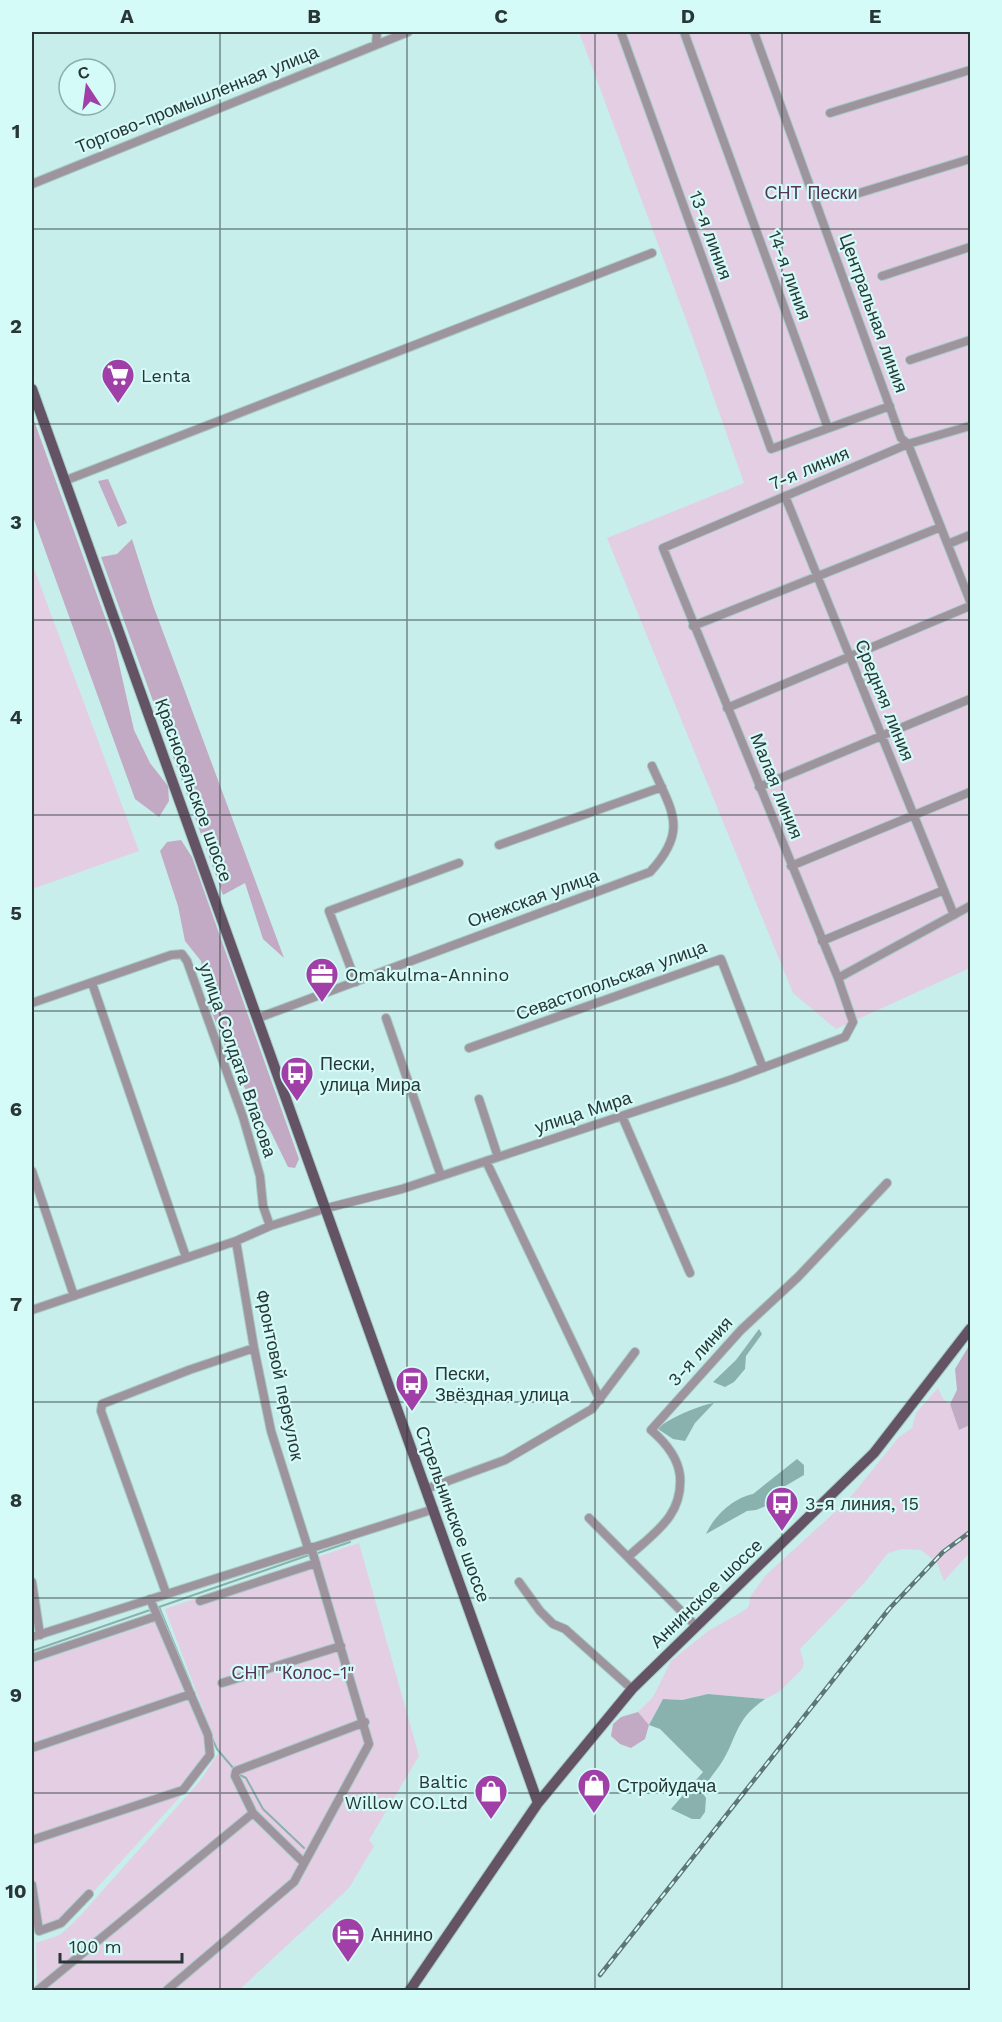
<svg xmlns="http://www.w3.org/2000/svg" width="1002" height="2022" font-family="'Work Sans',sans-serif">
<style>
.green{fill:#e3cee4}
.forest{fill:#c3aac4}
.water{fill:#89b2ae}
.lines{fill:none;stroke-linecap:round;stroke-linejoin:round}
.stream{stroke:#89b2ae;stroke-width:2}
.minor-casing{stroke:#a7c9c6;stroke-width:10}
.major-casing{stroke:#a7c9c6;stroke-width:12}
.minor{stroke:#9e949e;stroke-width:8}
.major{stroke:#635364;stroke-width:10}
.rail-casing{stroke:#5e7674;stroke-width:4.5}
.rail{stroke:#d4fbf7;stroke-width:2;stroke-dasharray:7;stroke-linecap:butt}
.grid{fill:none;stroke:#283736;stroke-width:1.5;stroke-opacity:0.55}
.labels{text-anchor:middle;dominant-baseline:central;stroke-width:4.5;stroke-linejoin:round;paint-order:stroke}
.street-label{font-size:18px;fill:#283736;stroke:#d4fbf7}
.park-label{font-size:18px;fill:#563358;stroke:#d4fbf7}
.poi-label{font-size:18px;fill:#283736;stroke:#d4fbf7;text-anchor:start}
.neatline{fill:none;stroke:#283736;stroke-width:2}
.grid-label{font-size:20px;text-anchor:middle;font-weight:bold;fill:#283736}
</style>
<rect width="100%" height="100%" fill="#c7eeea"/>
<path class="green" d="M579,32H970V968L836,1029L793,993L607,538L744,483L691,333Z
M32,563L139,851L32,889Z
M938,1388L943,1399L950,1404L959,1430L970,1425V1552L944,1581L937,1563L921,1550L902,1549L888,1553L866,1581L800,1649L804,1663L802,1669L779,1692L765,1699L708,1694L682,1700L663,1699L649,1725L638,1712L653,1697L671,1661L708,1631L745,1610L749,1606L750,1597L765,1576L848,1500L899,1437L912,1428L916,1413Z
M359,1543L419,1756L369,1840L374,1846L349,1888L239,1990H37L36,1943L60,1935L80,1916L200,1781L219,1752L165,1609Z
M156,1622L203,1735L206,1757L180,1786V1797L62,1926L42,1933L32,1870V1663Z"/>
<path class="forest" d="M32,415L114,642L134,730L150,763L168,786L169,801L159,817L135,799L32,514Z
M108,479L127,523L118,527L98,481Z
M132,539L153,605L284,958L263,939L245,883L223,895L101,557L117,554Z
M181,840L192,857L299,1159L295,1168L288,1167L269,1128L234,1070L209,1005L201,961L185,941L178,906L160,851L167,842Z
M970,1344V1425L959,1430L950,1404L957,1390L955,1369Z
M638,1712L649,1725L645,1739L631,1748L620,1744L611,1736L613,1724L621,1717Z"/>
<path class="water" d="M759,1329L762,1334L746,1356L745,1369L734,1382L725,1387L713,1382L736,1360Z
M714,1403L695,1423L685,1441L673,1439L658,1429C666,1419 700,1405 714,1403Z
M797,1459L804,1465V1475L775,1492L766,1506L756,1510L747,1511L706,1534C714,1516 733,1498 753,1494Z
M708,1694L765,1699C733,1721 738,1738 720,1765C713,1775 707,1781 702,1792L706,1798L705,1812L700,1819H692L671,1809L703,1772L660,1729L649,1725L663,1699L682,1700Z"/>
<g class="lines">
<path class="stream" d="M318,1553L350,1542
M32,1651L150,1610
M191,1685L159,1607L309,1555
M212,1738L217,1749L234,1769
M238,1774L246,1778L263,1809L304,1848"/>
<defs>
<path id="minor" d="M621,32L771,449L890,406
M684,32L828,428
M754,32L901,438L908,444L970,601
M376,44L377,32
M830,113L970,70
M32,184L408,32
M856,194L970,159
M882,276L970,247
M910,360L970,340
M64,481L652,253
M785,496L954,915
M948,544L970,535
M693,626L941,527
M727,708L970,606
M759,787L970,699
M499,845L662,787
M791,866L970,792
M822,941L944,890
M838,978L970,906
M356,982L329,911L459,863
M92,983L186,1257
M32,1003L171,955L182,954L187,961L243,1117L260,1176L263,1206L270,1226
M258,1018L650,872C689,830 672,812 652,766
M386,1018L441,1176
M469,1048L721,959L763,1068
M479,1099L498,1157
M622,1116L690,1273
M486,1161L600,1400
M32,1171L74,1296
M236,1241L254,1348L271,1431L308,1548
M32,1310L236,1241L270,1226L327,1208L402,1189L733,1079L845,1037L853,1022L838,978L663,548L908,444L970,426
M426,1489L505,1460L592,1409L635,1352
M589,1518L695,1625
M628,1557C655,1532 683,1516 680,1476C678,1457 665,1442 651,1430L741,1330L798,1277L887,1183
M32,1582L40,1635
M519,1582L540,1611L553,1624L565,1629L632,1689
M166,1593L101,1411L102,1404L189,1370L254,1348
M200,1601L316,1563
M32,1637L434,1509
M32,1658L157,1616
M222,1683L341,1646
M32,1748L191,1694
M32,1840L183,1790L210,1755L208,1735L150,1599
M303,1862L253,1813L235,1776L236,1771L365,1722
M32,1885L39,1931L61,1923L89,1894
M38,1990L253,1813
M167,1990L294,1882L369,1744L311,1547"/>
<path id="major" d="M32,389L538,1803
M410,1990L538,1803L632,1689L874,1453L970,1329"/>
</defs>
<use href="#minor" class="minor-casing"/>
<use href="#major" class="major-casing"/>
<use href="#minor" class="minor"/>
<use href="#major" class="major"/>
<defs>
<path id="rail" d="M600,1975L889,1609L943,1552L970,1532"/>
</defs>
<use href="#rail" class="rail-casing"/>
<use href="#rail" class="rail"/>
</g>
<path class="grid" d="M220,32V1990M407,32V1990M595,32V1990M782,32V1990M32,229H970M32,424H970M32,620H970M32,815H970M32,1011H970M32,1207H970M32,1402H970M32,1598H970M32,1793H970"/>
<defs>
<symbol id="supermarket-pin" viewBox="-11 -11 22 30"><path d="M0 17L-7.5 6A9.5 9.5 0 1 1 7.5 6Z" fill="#9f3fa7" stroke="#d4fbf7"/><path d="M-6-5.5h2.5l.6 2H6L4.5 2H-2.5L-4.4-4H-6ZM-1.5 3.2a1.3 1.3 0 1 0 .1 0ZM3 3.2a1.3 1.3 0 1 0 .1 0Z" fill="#fff"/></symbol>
<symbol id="office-pin" viewBox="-11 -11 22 30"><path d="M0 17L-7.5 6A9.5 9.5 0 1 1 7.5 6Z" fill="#9f3fa7" stroke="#d4fbf7"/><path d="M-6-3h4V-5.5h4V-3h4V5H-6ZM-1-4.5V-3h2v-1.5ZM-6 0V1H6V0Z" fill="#fff"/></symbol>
<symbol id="bus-pin" viewBox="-11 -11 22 30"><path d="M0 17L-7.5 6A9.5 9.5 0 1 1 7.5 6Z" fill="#9f3fa7" stroke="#d4fbf7"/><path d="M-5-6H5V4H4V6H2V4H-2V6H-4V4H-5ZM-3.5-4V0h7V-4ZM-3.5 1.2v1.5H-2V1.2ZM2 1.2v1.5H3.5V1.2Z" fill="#fff"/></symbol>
<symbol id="shop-pin" viewBox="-11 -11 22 30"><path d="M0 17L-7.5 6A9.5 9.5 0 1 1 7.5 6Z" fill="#9f3fa7" stroke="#d4fbf7"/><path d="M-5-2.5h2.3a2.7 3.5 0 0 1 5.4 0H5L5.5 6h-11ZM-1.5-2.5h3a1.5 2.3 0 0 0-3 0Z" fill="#fff"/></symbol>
<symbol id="hotel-pin" viewBox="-11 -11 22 30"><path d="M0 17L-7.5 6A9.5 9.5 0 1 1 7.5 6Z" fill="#9f3fa7" stroke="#d4fbf7"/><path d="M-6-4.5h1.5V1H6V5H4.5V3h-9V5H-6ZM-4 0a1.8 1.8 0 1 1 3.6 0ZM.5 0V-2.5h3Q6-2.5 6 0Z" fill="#fff"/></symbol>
</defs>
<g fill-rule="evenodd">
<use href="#supermarket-pin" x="99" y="356" width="38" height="52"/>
<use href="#office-pin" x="303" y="955" width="38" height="52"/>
<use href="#bus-pin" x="278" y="1054" width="38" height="52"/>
<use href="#bus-pin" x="393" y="1364" width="38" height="52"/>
<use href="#bus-pin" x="763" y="1484" width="38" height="52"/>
<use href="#shop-pin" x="575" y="1766" width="38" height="52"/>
<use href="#shop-pin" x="472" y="1772" width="38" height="52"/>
<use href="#hotel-pin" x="329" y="1915" width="38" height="52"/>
</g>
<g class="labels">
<g class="street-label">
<text transform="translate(197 99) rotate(-22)">Торгово-промышленная улица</text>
<text transform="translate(711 235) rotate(70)">13-я линия</text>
<text transform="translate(790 275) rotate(70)">14-я линия</text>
<text transform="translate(874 313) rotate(70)">Центральная линия</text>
<text transform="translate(809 468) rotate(-23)">7-я линия</text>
<text transform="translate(885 700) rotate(68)">Средняя линия</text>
<text transform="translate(777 786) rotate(68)">Малая линия</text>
<text transform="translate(194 790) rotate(70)">Красносельское шоссе</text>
<text transform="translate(533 898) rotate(-20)">Онежская улица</text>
<text transform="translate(611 980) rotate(-20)">Севастопольская улица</text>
<text transform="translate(238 1060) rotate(71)">улица Солдата Власова</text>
<text transform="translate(583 1112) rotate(-18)">улица Мира</text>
<text transform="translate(700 1351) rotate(-48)">3-я линия</text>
<text transform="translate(280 1375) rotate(78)">Фронтовой переулок</text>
<text transform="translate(453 1514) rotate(70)">Стрельнинское шоссе</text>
<text transform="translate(706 1593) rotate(-44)">Аннинское шоссе</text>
</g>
<g class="park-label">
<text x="811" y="192">СНТ Пески</text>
<text x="293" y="1672">СНТ "Колос-1"</text>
</g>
<g class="poi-label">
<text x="141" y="375">Lenta</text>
<text x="345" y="974">Omakulma-Annino</text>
<text x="320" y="1063">Пески,<tspan x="320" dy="21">улица Мира</tspan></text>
<text x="435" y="1373">Пески,<tspan x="435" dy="21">Звёздная улица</tspan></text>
<text x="805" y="1503">3-я линия, 15</text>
<text x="468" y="1781" text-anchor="end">Baltic<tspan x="468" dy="21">Willow CO.Ltd</tspan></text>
<text x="617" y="1785">Стройудача</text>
<text x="371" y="1934">Аннино</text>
</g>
</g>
<rect width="1002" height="2022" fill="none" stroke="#d4fbf7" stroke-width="66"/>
<g transform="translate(87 87) rotate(347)"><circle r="28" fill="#d4fbf7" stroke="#8fadaa" stroke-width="1.5"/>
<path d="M0-4.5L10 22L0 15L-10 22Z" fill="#9f3fa7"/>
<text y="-9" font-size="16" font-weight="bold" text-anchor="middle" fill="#283736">С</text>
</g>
<path d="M60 1953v9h122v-9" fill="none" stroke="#283736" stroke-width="3"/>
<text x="69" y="1953" font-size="18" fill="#283736" stroke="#d4fbf7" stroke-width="4.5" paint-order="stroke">100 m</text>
<rect x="33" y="33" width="936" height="1956" class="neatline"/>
<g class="grid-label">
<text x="127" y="23">A</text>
<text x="314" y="23">B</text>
<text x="501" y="23">C</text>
<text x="688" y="23">D</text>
<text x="875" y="23">E</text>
<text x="16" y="138">1</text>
<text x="16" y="333">2</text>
<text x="16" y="529">3</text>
<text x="16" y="724">4</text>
<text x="16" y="920">5</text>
<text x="16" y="1116">6</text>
<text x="16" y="1311">7</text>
<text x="16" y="1507">8</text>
<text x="16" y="1702">9</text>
<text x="16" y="1898">10</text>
</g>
</svg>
